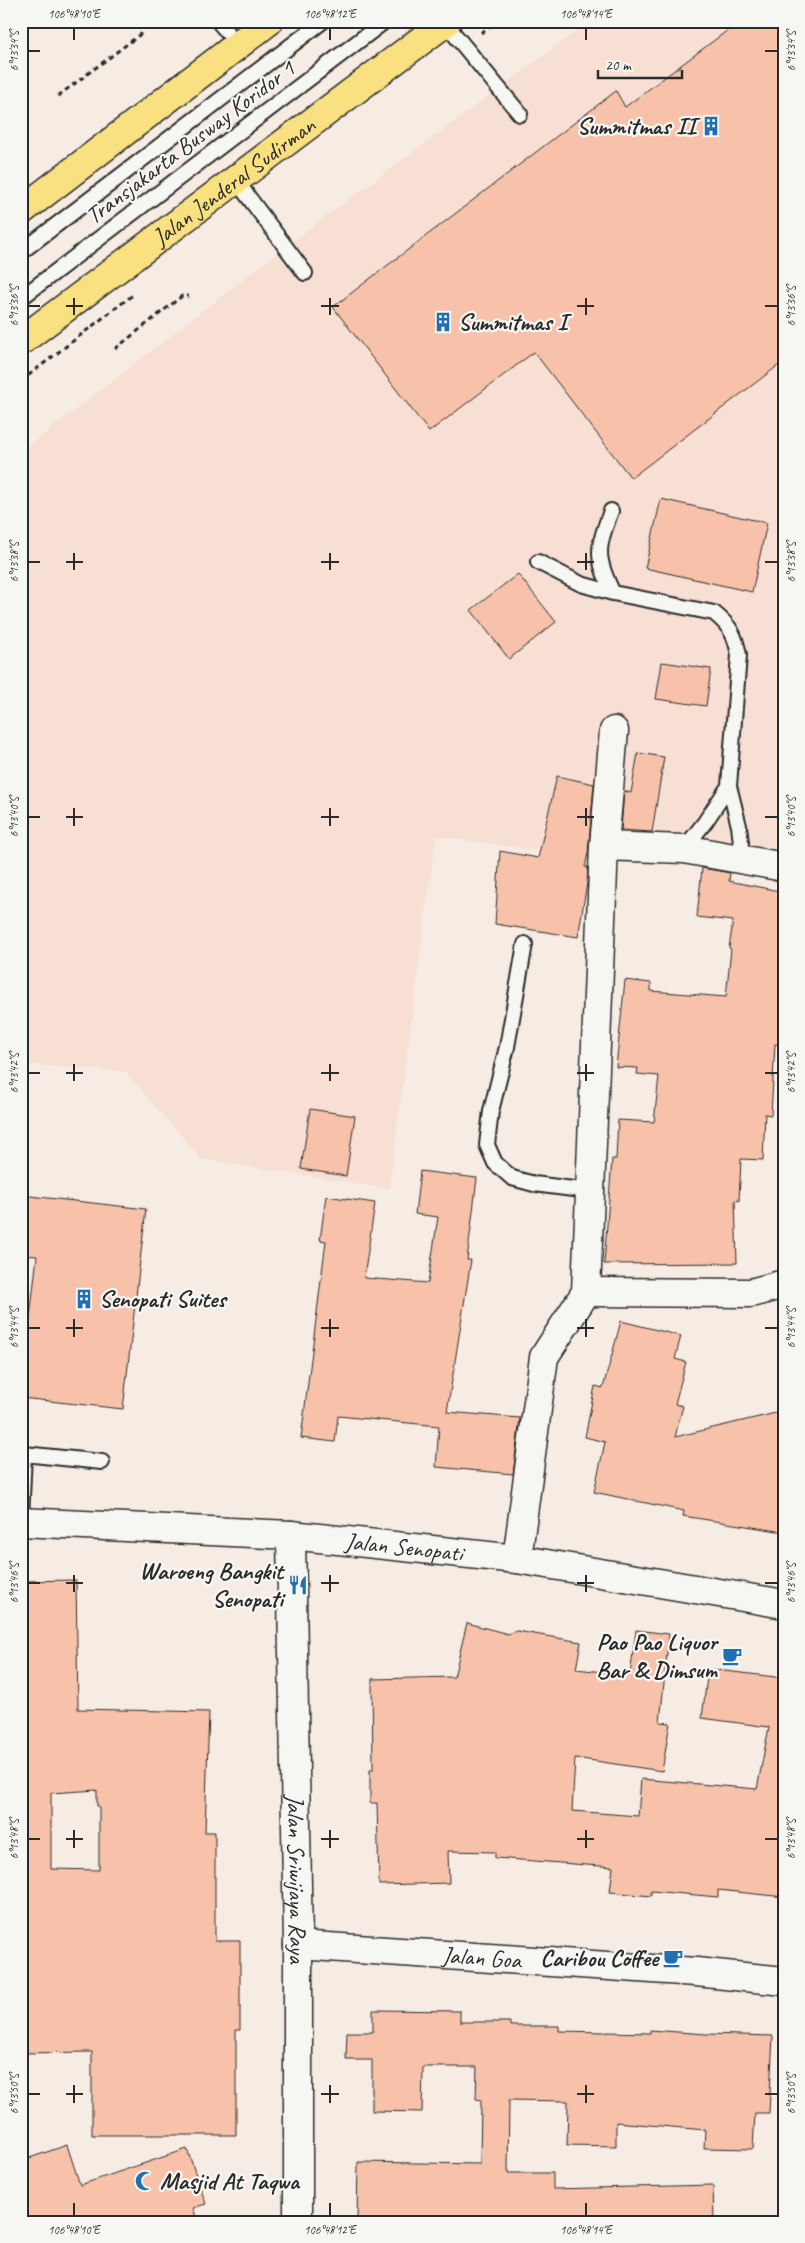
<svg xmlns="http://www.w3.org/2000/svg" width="805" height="2243" font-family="Caveat,sans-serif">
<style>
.built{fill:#f7dfd3}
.building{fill:#f8c2aa;stroke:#2b2b2b;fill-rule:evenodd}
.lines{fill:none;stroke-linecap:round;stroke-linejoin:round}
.service-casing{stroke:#2b2b2b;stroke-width:18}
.minor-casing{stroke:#2b2b2b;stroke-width:31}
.secondary-casing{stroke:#2b2b2b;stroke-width:31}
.primary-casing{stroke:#2b2b2b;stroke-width:31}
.path{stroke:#2b2b2b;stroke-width:3;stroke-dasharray:5 4;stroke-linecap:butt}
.service{stroke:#f6f6f2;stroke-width:14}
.minor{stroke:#f6f6f2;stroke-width:28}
.secondary{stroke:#f6f6f2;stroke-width:28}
.primary{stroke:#f9e181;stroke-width:28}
.ticks{fill:none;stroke:#2b2b2b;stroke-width:2}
.labels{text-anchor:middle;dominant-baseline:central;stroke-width:4.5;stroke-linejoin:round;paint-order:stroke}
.poi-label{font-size:24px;font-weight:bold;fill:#2b2b2b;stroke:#f6f6f2;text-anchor:end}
.street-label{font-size:24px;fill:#2b2b2b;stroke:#f6f6f2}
.neatline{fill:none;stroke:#2b2b2b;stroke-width:2}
.ticks-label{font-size:12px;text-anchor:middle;fill:#2b2b2b}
</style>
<rect width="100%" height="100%" fill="#f6ece4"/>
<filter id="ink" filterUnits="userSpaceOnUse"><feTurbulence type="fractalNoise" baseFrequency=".02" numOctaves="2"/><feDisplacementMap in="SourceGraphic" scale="10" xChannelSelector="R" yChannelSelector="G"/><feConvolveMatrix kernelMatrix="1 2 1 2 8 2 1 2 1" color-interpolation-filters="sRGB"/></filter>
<g filter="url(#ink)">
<path class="built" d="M590,21H784V859L622,828L623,863L436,836L389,1189L201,1159L126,1072L21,1064V452L285,247Z"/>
<path class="building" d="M740,21H784V361L631,478L534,352L429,432L333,307L616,91L625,107Z
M661,499L767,523L752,592L645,568Z
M518,574L556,622L509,659L471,610Z
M662,662L711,669L706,706L656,699Z
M638,753L664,757L652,832L621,830L624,791L631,793Z
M557,776L594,784L588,853L585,867H588L587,883L578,937L495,924L500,851L538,858Z
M702,868L730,873L729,881L784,892V1045L775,1044L771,1115L765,1114L763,1160L741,1159L739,1201L735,1200L737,1263L604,1264L612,1159H616L618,1120L654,1122L659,1076L637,1074L638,1068L616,1067L625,980L651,983V991L726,997L731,949L729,948L733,921L697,917Z
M310,1109L355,1116L346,1176L301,1169Z
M420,1171L477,1178L467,1260H471L447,1412L520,1418L513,1474L436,1467L439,1426L338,1416L335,1442L301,1438L326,1241L320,1240L326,1196L375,1203L364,1278L428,1283L438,1217L415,1214Z
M21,1195L146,1209L123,1409L21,1398L37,1256L21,1255Z
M621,1321L681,1336L675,1359L686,1362L675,1404L683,1406L675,1437L784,1411V1532L683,1516L684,1511L594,1492L605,1442L585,1437L595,1386L603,1388Z
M76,1580L78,1709L209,1712L205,1832H215V1941H240V2030H236V2135H92V2052L21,2053V1581ZM97,1790V1806H99V1870L51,1869V1793Z
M467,1623L508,1634L517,1631L581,1642L576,1669L630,1675L636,1630L669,1634L660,1722L670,1723L662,1771L575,1758L572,1811L638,1816L641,1779L757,1789L769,1727L702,1718L708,1669L784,1678V1897L718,1890V1897L651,1891V1896L610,1892L613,1867L495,1858V1852L448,1851L449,1883L379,1885L377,1803H370V1770H373L372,1679L454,1677Z
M373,2010L460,2011V2022H510V2026H559V2031L650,2033V2030L706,2034L773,2036L769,2113H755L753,2149L704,2148L705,2130L616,2122V2146L567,2145L568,2101L509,2100L508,2173H553V2189L713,2185L714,2222H357L358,2162L480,2164L481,2100L476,2099L477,2067H423L422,2112L372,2111V2060H346L347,2032H373Z
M67,2145L80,2185L187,2149L206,2204L193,2208L198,2222H21V2161Z"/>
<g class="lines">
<defs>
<path id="service" d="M218,21L238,45
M445,23L520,114
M235,179L305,273
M21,252L323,21
M21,298L385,21
M611,511C597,549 595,556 613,593
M538,562L581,584L613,593L714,613C730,626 735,634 739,655L729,786L739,826L743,860
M684,849L705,822L729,786
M525,944L507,1047L491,1111L487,1145L495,1163L512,1178L534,1184L589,1191
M21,1453L24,1454L21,1519
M24,1454L102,1462"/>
<g id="minor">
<path d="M604,846L684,849L784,867"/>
<path d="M586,1292L751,1293L784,1284"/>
<path id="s1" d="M291,1535L298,1945V2222"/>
<path d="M517,1559L544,1357L586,1292L604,846L614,731"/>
<path id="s2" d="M298,1945L696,1972L784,1981"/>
</g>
<g id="secondary">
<path id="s3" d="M21,1522L291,1535L517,1559L784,1604"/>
</g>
<g id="primary">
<path d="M21,211L269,21"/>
<path id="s4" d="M21,341L447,21"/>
</g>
</defs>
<use href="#service" class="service-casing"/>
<use href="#minor" class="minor-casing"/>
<use href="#secondary" class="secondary-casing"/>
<use href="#primary" class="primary-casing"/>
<path class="path" d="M481,33L496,21
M58,96L142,33
M115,349L182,296H189
M21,381L134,294"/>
<use href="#service" class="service"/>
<use href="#minor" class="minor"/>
<use href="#secondary" class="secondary"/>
<use href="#primary" class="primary"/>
</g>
</g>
<path class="ticks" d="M74,28V40M330,28V40M586,28V40M28,51H40M765,51H778M74,298V315M330,298V315M586,298V315M28,306H40M66,306H83M321,306H339M577,306H594M765,306H778M74,553V570M330,553V570M586,553V570M28,562H40M66,562H83M321,562H339M577,562H594M765,562H778M74,808V826M330,808V826M586,808V826M28,817H40M66,817H83M321,817H339M577,817H594M765,817H778M74,1064V1081M330,1064V1081M586,1064V1081M28,1073H40M66,1073H83M321,1073H339M577,1073H594M765,1073H778M74,1319V1337M330,1319V1337M586,1319V1337M28,1328H40M66,1328H83M321,1328H339M577,1328H594M765,1328H778M74,1575V1592M330,1575V1592M586,1575V1592M28,1583H40M66,1583H83M321,1583H339M577,1583H594M765,1583H778M74,1830V1848M330,1830V1848M586,1830V1848M28,1839H40M66,1839H83M321,1839H339M577,1839H594M765,1839H778M74,2085V2103M330,2085V2103M586,2085V2103M28,2094H40M66,2094H83M321,2094H339M577,2094H594M765,2094H778M74,2203V2216M330,2203V2216M586,2203V2216"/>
<defs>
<symbol id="building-bare" viewBox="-9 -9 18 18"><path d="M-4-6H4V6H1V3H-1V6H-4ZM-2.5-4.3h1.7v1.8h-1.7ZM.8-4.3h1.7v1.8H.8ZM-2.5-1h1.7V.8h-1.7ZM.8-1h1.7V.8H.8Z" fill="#1f6fb2" stroke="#f6f6f2" stroke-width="2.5" paint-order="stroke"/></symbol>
<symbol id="restaurant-bare" viewBox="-9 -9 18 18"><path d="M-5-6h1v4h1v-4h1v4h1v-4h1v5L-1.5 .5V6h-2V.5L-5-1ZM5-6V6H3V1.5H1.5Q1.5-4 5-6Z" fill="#1f6fb2" stroke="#f6f6f2" stroke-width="2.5" paint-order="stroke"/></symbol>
<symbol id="cafe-bare" viewBox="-9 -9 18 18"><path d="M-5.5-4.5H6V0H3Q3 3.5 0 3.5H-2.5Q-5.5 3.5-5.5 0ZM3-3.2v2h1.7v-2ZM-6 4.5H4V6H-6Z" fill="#1f6fb2" stroke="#f6f6f2" stroke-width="2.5" paint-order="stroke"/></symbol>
<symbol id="mosque-bare" viewBox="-9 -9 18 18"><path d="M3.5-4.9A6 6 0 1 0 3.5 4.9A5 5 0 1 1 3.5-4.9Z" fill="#1f6fb2" stroke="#f6f6f2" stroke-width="2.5" paint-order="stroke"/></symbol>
</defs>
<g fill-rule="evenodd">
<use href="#building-bare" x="697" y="112" width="28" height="28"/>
<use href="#building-bare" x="429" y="308" width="28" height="28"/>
<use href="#building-bare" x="70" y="1285" width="28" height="28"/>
<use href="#restaurant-bare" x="284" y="1571" width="28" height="28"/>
<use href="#cafe-bare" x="718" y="1642" width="28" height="28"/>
<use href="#cafe-bare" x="659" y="1944" width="28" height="28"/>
<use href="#mosque-bare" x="131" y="2167" width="28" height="28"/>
</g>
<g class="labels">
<g class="poi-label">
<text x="696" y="126">Summitmas II</text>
<text x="458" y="322" text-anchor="start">Summitmas I</text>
<text x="99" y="1299" text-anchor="start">Senopati Suites</text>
<text x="283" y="1571">Waroeng Bangkit<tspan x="283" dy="28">Senopati</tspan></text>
<text x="717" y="1642">Pao Pao Liquor<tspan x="717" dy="28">Bar &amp; Dimsum</tspan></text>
<text x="658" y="1958">Caribou Coffee</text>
<text x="160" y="2181" text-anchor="start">Masjid At Taqwa</text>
</g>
<g class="street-label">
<text transform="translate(190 142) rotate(-37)">Transjakarta Busway Koridor 1</text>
<text stroke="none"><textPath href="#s4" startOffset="266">Jalan Jenderal Sudirman</textPath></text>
<text stroke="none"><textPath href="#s3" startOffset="384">Jalan Senopati</textPath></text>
<text stroke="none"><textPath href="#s1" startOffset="344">Jalan Sriwijaya Raya</textPath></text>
<text stroke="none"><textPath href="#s2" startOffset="184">Jalan Goa</textPath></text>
</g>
</g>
<rect width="805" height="2243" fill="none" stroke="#f6f6f2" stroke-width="55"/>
<path d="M598 70v8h84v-8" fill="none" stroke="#2b2b2b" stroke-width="2.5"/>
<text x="605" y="70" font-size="15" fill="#2b2b2b" stroke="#f6f6f2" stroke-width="4" paint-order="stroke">20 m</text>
<rect x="28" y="28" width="750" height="2188" class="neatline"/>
<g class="ticks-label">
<text x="74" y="18">106°48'10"E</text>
<text x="330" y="18">106°48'12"E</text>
<text x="586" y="18">106°48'14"E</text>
<text transform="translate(14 51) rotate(-90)" y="4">6°13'34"S</text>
<text transform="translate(791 51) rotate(-90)" y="4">6°13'34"S</text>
<text transform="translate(14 306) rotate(-90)" y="4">6°13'36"S</text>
<text transform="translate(791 306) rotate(-90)" y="4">6°13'36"S</text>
<text transform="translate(14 562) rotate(-90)" y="4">6°13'38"S</text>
<text transform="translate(791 562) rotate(-90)" y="4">6°13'38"S</text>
<text transform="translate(14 817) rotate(-90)" y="4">6°13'40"S</text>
<text transform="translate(791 817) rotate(-90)" y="4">6°13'40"S</text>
<text transform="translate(14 1073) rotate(-90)" y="4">6°13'42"S</text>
<text transform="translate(791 1073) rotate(-90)" y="4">6°13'42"S</text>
<text transform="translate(14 1328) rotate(-90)" y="4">6°13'44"S</text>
<text transform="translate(791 1328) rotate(-90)" y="4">6°13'44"S</text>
<text transform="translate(14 1583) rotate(-90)" y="4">6°13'46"S</text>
<text transform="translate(791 1583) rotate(-90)" y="4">6°13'46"S</text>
<text transform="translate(14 1839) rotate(-90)" y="4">6°13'48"S</text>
<text transform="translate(791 1839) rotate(-90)" y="4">6°13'48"S</text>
<text transform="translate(14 2094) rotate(-90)" y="4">6°13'50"S</text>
<text transform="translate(791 2094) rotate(-90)" y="4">6°13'50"S</text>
<text x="74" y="2234">106°48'10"E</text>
<text x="330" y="2234">106°48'12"E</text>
<text x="586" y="2234">106°48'14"E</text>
</g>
</svg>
